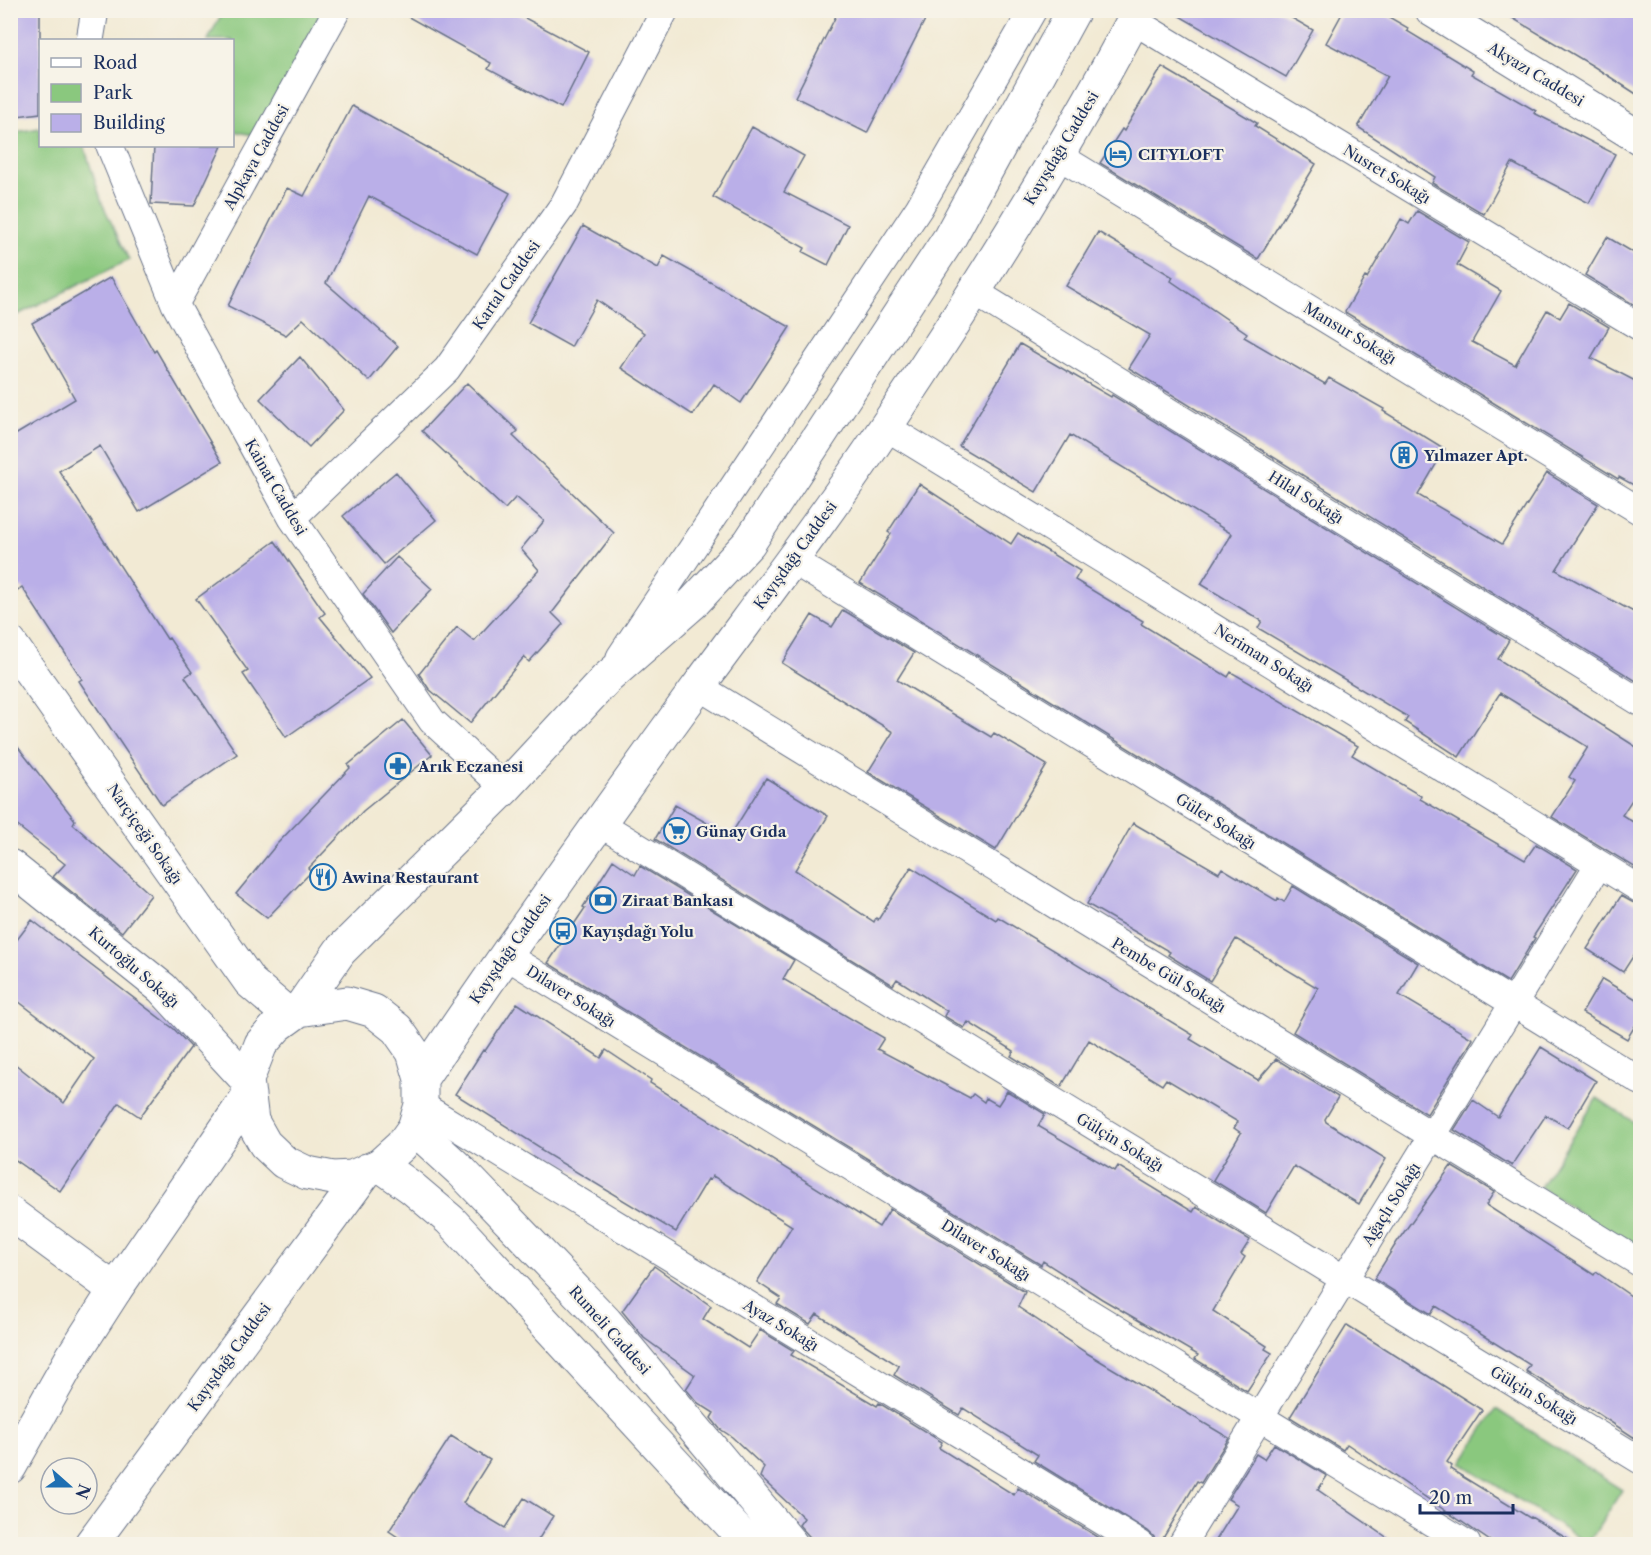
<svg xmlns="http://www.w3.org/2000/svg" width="1651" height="1555" font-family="'Libre Caslon Text',serif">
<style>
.green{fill:#8ac87e;stroke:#527c6e;stroke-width:1.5}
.building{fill:#baafe8}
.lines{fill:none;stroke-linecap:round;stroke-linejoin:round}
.street-casing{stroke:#667087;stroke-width:29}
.secondary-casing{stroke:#667087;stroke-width:35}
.primary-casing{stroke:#667087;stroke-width:35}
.street{stroke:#fff;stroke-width:27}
.secondary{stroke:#fff;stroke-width:33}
.primary{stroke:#fff;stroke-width:33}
.labels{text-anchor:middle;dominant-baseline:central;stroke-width:4.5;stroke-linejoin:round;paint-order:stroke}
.street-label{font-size:15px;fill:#1b2f5e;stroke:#f7f3e8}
.poi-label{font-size:15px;font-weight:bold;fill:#1b2f5e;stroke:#f7f3e8;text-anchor:start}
</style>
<rect width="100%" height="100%" fill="#f7f3e8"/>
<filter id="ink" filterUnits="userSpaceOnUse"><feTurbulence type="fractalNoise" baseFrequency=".0167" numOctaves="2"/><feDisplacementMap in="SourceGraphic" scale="12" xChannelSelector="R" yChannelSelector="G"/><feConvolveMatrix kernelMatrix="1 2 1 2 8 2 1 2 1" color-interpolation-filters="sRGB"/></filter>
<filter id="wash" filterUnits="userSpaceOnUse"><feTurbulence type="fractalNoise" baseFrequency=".008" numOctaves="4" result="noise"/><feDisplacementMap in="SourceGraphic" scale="24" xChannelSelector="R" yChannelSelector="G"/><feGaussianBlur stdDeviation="1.35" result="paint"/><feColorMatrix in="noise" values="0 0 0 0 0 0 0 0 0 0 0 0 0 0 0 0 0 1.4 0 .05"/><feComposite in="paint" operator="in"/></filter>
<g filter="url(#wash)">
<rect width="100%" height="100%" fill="#f2ead4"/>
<path class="green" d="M223,11H322L262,137L233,131L232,40H208Z
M40,128V146H84L102,203L129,260L11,318V133Z
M1597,1098L1640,1126V1253L1540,1187Z
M1496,1409L1622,1490L1588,1544L1461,1463Z"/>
<g id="blocks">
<path class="building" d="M10,10H40V113L10,117Z
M396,10H510L589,52L561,108L488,69L491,63Z
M839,10H930L867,133L795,97Z
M1169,10H1278L1313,30L1286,77Z
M1344,10H1377L1408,28L1407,31L1473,71L1471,74L1536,111L1534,113L1615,154L1589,203L1512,163L1484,214L1432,183L1435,177L1358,127L1388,76L1326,43Z
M1499,10H1641V97L1593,66Z
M1162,67L1257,123L1255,126L1316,164L1258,259L1100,163L1122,129L1124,131Z
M352,106L510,193L477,254L369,196L326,283L398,346L369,381L303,319L286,335L228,306L287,188L304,196Z
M752,127L804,156L784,192L848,225L828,265L803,252L805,248L713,197Z
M154,146H222L194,206L151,204Z
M1417,211L1469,242L1457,265L1501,291L1472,342L1515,365L1547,310L1560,318L1569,303L1609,327L1591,358L1641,384V489L1619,477L1618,479L1345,312L1365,277L1367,278L1401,219L1409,224Z
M583,226L658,268L664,256L790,327L741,403L714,384L693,415L621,368L644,333L597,300L571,347L528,323Z
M1098,232L1173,277L1171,281L1247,333L1244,337L1325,384L1329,378L1384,409L1383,411L1445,449L1418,495L1502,544L1547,473L1598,504L1556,570L1641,616V684L1129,368L1150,335L1066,286Z
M1607,237L1641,257V309L1585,275Z
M111,277L154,352L156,350L222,462L139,512L100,446L59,471L167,639L169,638L192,672L185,677L237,754L162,805L79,681L82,679L22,587L10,595V438L75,399L32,323Z
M1020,344L1111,397L1112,395L1509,640L1498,659L1641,750V786L1622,815L1641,827V871L1552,817L1575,781L1569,777L1588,747L1500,693L1459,757L1405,722L1408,717L1258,628L1262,621L1201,584L1232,534L1070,435L1036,492L959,446Z
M300,357L344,410L309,447L260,399Z
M467,383L518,431L513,436L614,533L552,613L563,624L529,662L524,657L470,723L429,689L419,674L457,627L474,641L539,570L521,549L544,521L516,497L505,509L422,431Z
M396,472L436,520L384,564L343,516Z
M919,484L1011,544L1018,533L1080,571L1075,580L1143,621L1141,624L1228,677L1231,672L1358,746L1352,755L1421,796L1420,799L1525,860L1536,844L1577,869L1533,937L1535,938L1508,982L860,583L891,534L888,532Z
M275,541L325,613L320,617L370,678L286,737L243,674L248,671L196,599Z
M397,557L432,589L391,633L363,594Z
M843,610L914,653L897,680L991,737L994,733L1047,765L996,850L868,772L893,732L782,663L812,615L832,627Z
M403,720L432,755L363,811L308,869L311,872L267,918L236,894L277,844L350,768L348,765Z
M10,737L75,820L73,824L151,895L122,932L53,877L65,864L10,820Z
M766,778L828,816L795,870L874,922L876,918L878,920L911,867L996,920L998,917L1193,1035L1190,1039L1258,1080L1276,1059L1338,1097L1325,1119L1326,1122L1386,1159L1359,1204L1294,1166L1266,1213L1213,1180L1241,1133L1234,1128L1238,1122L1166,1079L1162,1085L1089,1040L1061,1087L1011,1056L1014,1051L968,1022L964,1028L944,1016L947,1011L897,979L893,985L655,839L675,805L730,836Z
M1133,823L1219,873L1222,868L1277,901L1278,898L1284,902L1293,886L1418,963L1399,995L1473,1039L1427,1114L1293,1032L1318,988L1236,939L1210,981L1168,955L1170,952L1087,904Z
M613,860L635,875L640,866L794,960L783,979L884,1038L877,1049L970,1098L973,1094L984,1102L986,1098L998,1105L1007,1091L1045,1114L1038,1126L1115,1171L1118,1166L1193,1212L1196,1207L1250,1240L1241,1254L1245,1257L1213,1311L1267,1346L1265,1349L1272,1353L1247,1391L1195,1359L1198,1355L1102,1299L1043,1261L1041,1265L548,963L585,908L583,907Z
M1621,896L1632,902L1641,905V944L1623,972L1587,949Z
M32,920L174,1029L191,1047L140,1117L119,1103L60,1191L10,1156V1060L64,1103L94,1059L10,995V949Z
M1602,979L1641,1002V1016L1627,1039L1582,1013Z
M517,1003L601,1058L606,1050L651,1080L650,1083L879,1227L890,1209L1025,1292L1018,1307L1085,1352L1229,1438L1201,1483L1197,1481L1159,1545H1156L1154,1537L1148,1531L1034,1461L1038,1455L963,1408L959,1415L894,1375L899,1366L817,1314L810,1324L777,1304L781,1298L757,1282L792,1226L713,1176L710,1180L708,1179L676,1232L540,1150L541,1148L455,1094L483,1050L485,1051Z
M1541,1047L1596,1081L1568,1128L1546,1115L1512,1166L1454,1130L1473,1100L1498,1117Z
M1451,1166L1494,1192L1486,1205L1594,1275L1596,1272L1641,1303V1442L1588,1407L1587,1409L1526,1371L1530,1365L1436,1306L1431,1314L1374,1279L1397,1242Z
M654,1266L711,1306L703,1319L748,1348L760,1330L794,1351L791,1355L877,1406L879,1403L942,1442L939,1448L1014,1495L1018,1488L1111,1545H817L799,1525L804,1518L760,1477L764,1467L732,1437L720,1429L711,1418L714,1413L698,1403L686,1389L695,1375L644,1338L622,1311Z
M1347,1325L1482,1410L1447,1462L1452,1466L1450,1469L1530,1518L1531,1517L1578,1545H1496L1347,1444L1343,1450L1290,1417Z
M451,1436L490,1460L463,1503L505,1528L524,1498L553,1516L535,1545H410L389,1531Z
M1274,1444L1327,1476L1318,1490L1398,1545H1213L1238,1505L1228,1499L1256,1454L1264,1459Z"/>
</g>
</g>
<g filter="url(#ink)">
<use href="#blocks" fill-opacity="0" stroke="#667087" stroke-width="1.5"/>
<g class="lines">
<defs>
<path id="street" d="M1134,21L1640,327
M90,40L95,10
M110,146L175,304L292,518L432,721L505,788
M1059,156L1640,511
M973,291L1640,702
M175,304L337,10
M886,427L1640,889
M292,518L447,369L564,204L665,10
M792,560L1640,1081
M620,657L919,208L1033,10
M698,686L1640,1263
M599,823L1640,1460
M505,955L1467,1544
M421,1105L1140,1544
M1182,1544L1599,864"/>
<path id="secondary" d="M1432,10L1640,138
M414,1128L462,1172L606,1322L791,1544
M380,1165L411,1187L450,1220L749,1544
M10,1213L115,1290"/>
<path id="primary" d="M10,643L250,982L290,1016
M10,866L162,988L247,1080
M299,1010L347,1003L374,1011L397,1029L413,1052L421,1079V1105L414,1128L401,1146L380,1165L352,1177L333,1178L307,1173L284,1162L265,1144L252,1121L247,1080L261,1044L277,1026L299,1010L340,951L505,788L606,679L693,603L749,543L950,237L1074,10
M421,1079C510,947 603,817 697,688C761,601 827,515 887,425C977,291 1063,153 1139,10
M10,1467L72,1357L115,1290L249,1095
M91,1544L367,1170"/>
</defs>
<use href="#street" class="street-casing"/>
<use href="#secondary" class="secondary-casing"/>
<use href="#primary" class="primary-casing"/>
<use href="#street" class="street"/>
<use href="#secondary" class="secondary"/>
<use href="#primary" class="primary"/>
</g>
</g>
<defs>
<symbol id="hotel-ring" viewBox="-11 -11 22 22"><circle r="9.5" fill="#f7f3e8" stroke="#1f6fb2" stroke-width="1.5"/><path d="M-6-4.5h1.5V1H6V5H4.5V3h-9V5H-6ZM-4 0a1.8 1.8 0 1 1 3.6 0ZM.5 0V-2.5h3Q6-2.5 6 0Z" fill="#1f6fb2"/></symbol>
<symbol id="building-ring" viewBox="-11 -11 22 22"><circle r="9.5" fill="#f7f3e8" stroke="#1f6fb2" stroke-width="1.5"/><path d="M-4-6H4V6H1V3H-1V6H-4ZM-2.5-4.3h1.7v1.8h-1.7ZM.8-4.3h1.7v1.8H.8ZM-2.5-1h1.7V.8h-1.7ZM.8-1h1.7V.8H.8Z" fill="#1f6fb2"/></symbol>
<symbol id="pharmacy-ring" viewBox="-11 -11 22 22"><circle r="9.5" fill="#f7f3e8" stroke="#1f6fb2" stroke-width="1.5"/><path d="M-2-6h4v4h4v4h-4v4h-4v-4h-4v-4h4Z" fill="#1f6fb2"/></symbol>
<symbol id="supermarket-ring" viewBox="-11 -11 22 22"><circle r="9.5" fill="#f7f3e8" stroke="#1f6fb2" stroke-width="1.5"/><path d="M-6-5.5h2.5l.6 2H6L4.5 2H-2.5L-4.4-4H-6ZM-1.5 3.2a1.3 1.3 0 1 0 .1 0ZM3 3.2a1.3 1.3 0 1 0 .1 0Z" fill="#1f6fb2"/></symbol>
<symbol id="restaurant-ring" viewBox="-11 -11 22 22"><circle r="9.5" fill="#f7f3e8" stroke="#1f6fb2" stroke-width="1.5"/><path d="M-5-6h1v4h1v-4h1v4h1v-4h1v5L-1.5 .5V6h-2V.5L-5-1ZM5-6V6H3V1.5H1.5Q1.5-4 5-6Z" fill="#1f6fb2"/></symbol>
<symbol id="bank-ring" viewBox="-11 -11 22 22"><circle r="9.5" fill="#f7f3e8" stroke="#1f6fb2" stroke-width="1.5"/><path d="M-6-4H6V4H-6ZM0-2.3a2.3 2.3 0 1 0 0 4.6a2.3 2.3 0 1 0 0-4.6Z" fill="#1f6fb2"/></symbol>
<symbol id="bus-ring" viewBox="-11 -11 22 22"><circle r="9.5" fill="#f7f3e8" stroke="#1f6fb2" stroke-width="1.5"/><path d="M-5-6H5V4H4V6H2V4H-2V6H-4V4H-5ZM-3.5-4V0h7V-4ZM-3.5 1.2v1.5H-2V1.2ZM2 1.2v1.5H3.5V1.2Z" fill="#1f6fb2"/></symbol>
</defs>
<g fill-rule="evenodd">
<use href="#hotel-ring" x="1103" y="139" width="30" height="30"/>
<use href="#building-ring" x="1389" y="440" width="30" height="30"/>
<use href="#pharmacy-ring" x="383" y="751" width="30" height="30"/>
<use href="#supermarket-ring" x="662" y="816" width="30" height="30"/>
<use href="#restaurant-ring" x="308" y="862" width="30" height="30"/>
<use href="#bank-ring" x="588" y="885" width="30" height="30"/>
<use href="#bus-ring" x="548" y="916" width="30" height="30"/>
</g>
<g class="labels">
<g class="street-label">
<text transform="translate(1536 74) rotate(31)">Akyazı Caddesi</text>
<text transform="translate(1061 148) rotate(-59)">Kayışdağı Caddesi</text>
<text transform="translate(256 157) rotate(-61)">Alpkaya Caddesi</text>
<text transform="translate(1387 174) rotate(31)">Nusret Sokağı</text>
<text transform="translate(506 285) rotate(-55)">Kartal Caddesi</text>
<text transform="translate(1350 333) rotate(31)">Mansur Sokağı</text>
<text transform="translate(276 487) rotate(60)">Kainat Caddesi</text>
<text transform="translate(1306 497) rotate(32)">Hilal Sokağı</text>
<text transform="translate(795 555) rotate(-54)">Kayışdağı Caddesi</text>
<text transform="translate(1264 658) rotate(32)">Neriman Sokağı</text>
<text transform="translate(1216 821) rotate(32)">Güler Sokağı</text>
<text transform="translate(145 834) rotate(55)">Narçiçeği Sokağı</text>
<text transform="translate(510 949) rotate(-55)">Kayışdağı Caddesi</text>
<text transform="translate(134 967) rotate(41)">Kurtoğlu Sokağı</text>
<text transform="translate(1169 975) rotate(31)">Pembe Gül Sokağı</text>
<text transform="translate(571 996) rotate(32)">Dilaver Sokağı</text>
<text transform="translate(1120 1142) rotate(31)">Gülçin Sokağı</text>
<text transform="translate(1391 1204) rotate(-58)">Ağaçlı Sokağı</text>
<text transform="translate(986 1250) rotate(32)">Dilaver Sokağı</text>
<text transform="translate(781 1325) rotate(31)">Ayaz Sokağı</text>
<text transform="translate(610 1330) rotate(48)">Rumeli Caddesi</text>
<text transform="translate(229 1357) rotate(-54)">Kayışdağı Caddesi</text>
<text transform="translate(1534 1395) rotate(31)">Gülçin Sokağı</text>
</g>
<g class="poi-label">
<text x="1138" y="154">CITYLOFT</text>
<text x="1424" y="455">Yılmazer Apt.</text>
<text x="418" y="766">Arık Eczanesi</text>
<text x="696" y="831">Günay Gıda</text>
<text x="342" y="877">Awina Restaurant</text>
<text x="622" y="900">Ziraat Bankası</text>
<text x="582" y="931">Kayışdağı Yolu</text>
</g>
</g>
<rect width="1651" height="1555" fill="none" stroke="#f7f3e8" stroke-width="36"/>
<rect x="39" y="39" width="195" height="108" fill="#f7f3e8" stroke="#9fa5b1" stroke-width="1.5"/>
<rect x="51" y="58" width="30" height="9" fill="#ffffff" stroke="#9fa5b1" stroke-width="1.5"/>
<text x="93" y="69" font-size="18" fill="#1b2f5e">Road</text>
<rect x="51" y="84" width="30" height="18" fill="#8ac87e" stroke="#9fa5b1" stroke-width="1.5"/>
<text x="93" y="99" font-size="18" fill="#1b2f5e">Park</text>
<rect x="51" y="114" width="30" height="18" fill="#baafe8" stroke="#9fa5b1" stroke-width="1.5"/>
<text x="93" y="129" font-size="18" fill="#1b2f5e">Building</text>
<g transform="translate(69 1486) rotate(111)"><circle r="28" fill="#f7f3e8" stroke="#9fa5b1" stroke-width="1.5"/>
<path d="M0-4.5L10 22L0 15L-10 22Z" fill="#1f6fb2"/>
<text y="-9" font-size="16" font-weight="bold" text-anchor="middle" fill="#1b2f5e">N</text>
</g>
<path d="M1420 1504v9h93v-9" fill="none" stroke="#1b2f5e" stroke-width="3"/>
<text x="1429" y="1504" font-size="18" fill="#1b2f5e" stroke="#f7f3e8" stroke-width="4.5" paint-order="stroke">20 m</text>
</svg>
